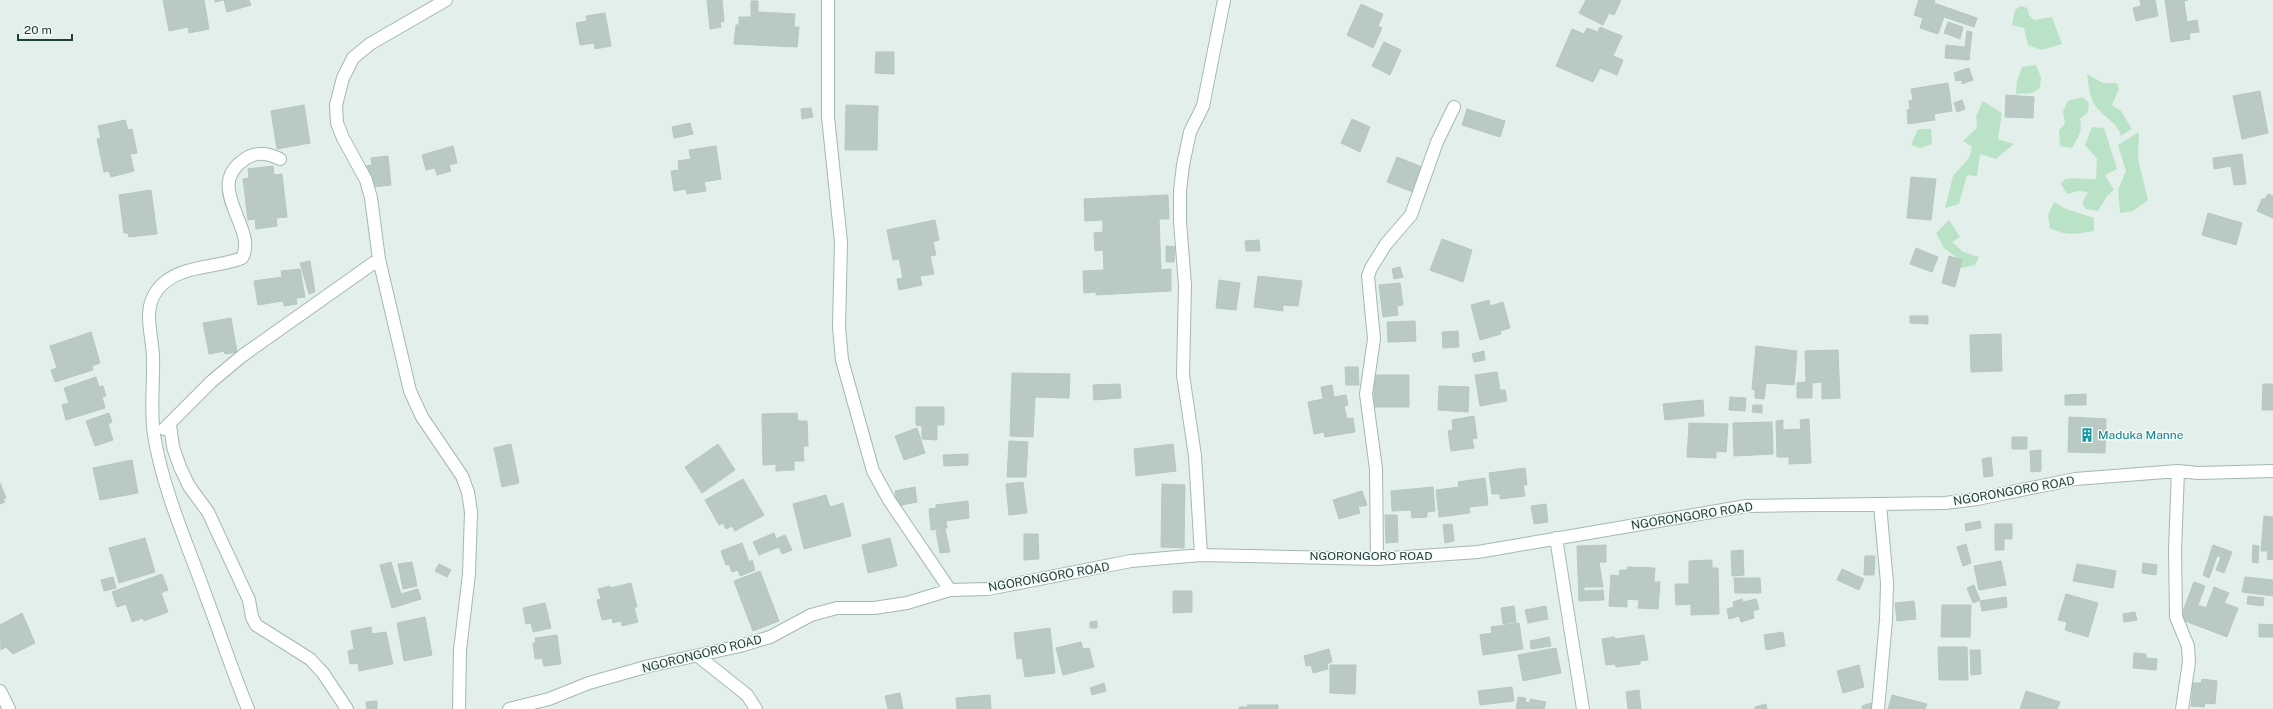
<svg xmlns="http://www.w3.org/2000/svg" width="2273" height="709" font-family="'Public Sans',sans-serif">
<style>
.green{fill:#bae2c6}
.building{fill:#b8cac3;stroke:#b5c9c1}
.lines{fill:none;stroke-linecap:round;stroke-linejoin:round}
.minor-casing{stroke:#a5b8b2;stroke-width:14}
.minor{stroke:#fff;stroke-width:12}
.labels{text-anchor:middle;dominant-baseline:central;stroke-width:3;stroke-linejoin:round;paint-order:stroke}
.culture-label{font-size:12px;fill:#0d838f;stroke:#f4faf8;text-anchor:start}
.street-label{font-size:12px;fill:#20423a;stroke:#f4faf8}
</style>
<rect width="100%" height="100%" fill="#e3efea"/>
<path class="green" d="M2021,6L2027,8L2029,15L2034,20L2052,17L2062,44L2042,50L2028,45L2024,28L2012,25L2015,10Z
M2036,65L2041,77L2040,88L2032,93L2016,94L2017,81L2022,67Z
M2087,74L2103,83H2117L2119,89L2112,105L2121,111L2132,129L2121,136C2118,123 2105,118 2097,108C2089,98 2089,86 2087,74Z
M2082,97L2089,103L2088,112L2080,119C2083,131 2078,138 2072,148L2060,146L2059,130L2065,124L2063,111L2068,101Z
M1983,101L2002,113L1998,139L2014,144L1996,159L1980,154L1977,176L1967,175L1959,204L1945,208L1953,176L1969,158L1972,147L1963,141L1977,128L1976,116Z
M2092,127L2104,128L2117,169L2105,175L2114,190L2107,196L2098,211L2086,209L2082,203L2088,192L2079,191L2067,194L2061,184L2065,179C2076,177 2085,180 2096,179L2097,159L2085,145Z
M1918,129H1931L1932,144L1921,148L1911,145Z
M2139,132L2138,159L2148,200L2133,211L2120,213L2118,190L2126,171L2118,145Z
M2054,202L2066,209L2094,218V231C2078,234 2065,236 2050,228L2048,215Z
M1949,220L1960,237L1952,242L1963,252L1979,257L1975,265L1957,269L1956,257L1944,248L1936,233Z"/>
<path class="building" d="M163,0H204L209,29L189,33L188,27L169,31Z
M215,0H249L251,5L227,12L224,0L215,2Z
M707,0H722L724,21L720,22L721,27L710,29Z
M1586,0H1621L1614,15L1609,13L1603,25L1579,13Z
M1919,0H1935L1934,3L1977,18L1974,27L1944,17L1938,34L1920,28L1923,18L1914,15Z
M2140,0H2155L2158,16L2136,21L2133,8L2141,6Z
M2165,0H2188L2184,1L2187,22L2197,20L2199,32L2189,33L2190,39L2171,42Z
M751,1H758V12L795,14L794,27H799L797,47L734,44L736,25H739V17H751Z
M1361,4L1383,14L1378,26L1382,28L1373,48L1347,35Z
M605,13L611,46L595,49L594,43L580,45L576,23L587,21L586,16Z
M1948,22L1963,27L1960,39L1944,33Z
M1600,27L1622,36L1613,56L1623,60L1617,75L1600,68L1593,82L1556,66L1572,29L1584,34L1587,28L1598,32Z
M1967,31L1972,32L1969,60L1945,58L1946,45L1965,47Z
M1384,42L1401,50L1390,75L1372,66Z
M876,52H894V74L875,73Z
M1969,68L1973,80L1962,84V80L1956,81L1954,73Z
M1948,83L1952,111L1934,114L1935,120L1908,124L1907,110L1910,109L1909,101L1913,100L1911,89Z
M2260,91L2268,133L2242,139L2233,96Z
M2006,95L2034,97L2033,118L2005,117Z
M1962,100L1965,109L1957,112L1954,103Z
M304,105L310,143L277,149L271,111Z
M846,105L878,106L877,150H845Z
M811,108L813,117L802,119L801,109Z
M1467,109L1505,121L1500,137L1462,125Z
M1352,119L1370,127L1360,152L1341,143Z
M125,120L128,130L132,129L137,153L130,154L134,171L111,177L109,171L104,172L97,139L101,138L98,126Z
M690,123L693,134L674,138L672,127Z
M453,146L457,163L449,165L451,171L437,175L435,168L426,170L422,155Z
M716,146L721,179L704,182L706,191L687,194L686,189L674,191L671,171L679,170L678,161L691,159L689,150Z
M2242,154L2246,184L2234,185L2231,166L2214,169L2213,158Z
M388,156L391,185L372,187L368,181L366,166L372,165L371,158Z
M1397,157L1422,167L1413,192L1387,182Z
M273,166L274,175L282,174L287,217L276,218L277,226L256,229L255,219L248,220L243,179L249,178L248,169Z
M1911,177L1936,179L1931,220L1907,218Z
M151,190L157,234L129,237L128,233H124L119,195Z
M2268,194L2273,196V218L2257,211L2262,199H2265Z
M1168,195L1169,219H1159L1161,270L1171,269V291L1096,295V292L1084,293L1083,271L1104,270L1103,250L1095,251L1094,233L1103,232V220L1085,221L1084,199Z
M2208,213L2242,223L2236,245L2202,235Z
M935,220L939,240L933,242L936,255L930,256L934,274L920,276L922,285L899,290L897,279L903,278L899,259L893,260L887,230Z
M1442,239L1472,250L1463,282L1430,270Z
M1259,240L1260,251H1246L1245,241Z
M1166,246L1175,247L1174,262H1166Z
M1916,248L1938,257L1932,272L1910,264Z
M1949,256L1962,260L1955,287L1942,283Z
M310,261L315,292L309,294L300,263Z
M1400,267L1403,277L1394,279L1392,269Z
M300,269L305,297L296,298L297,304L284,306L283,301L258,305L254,281L282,277L281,271Z
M1258,276L1302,281L1298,306L1283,305V311L1254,307Z
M1219,280L1240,283L1236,310L1216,308Z
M1400,283L1403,305L1397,306L1398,315L1383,317L1379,285Z
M1489,300L1490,306L1503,302L1510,328L1500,331L1501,334L1480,340L1471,305Z
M1910,316H1928V324L1910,323Z
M231,318L237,352L225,354L224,351L209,354L203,323Z
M1415,321L1416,341L1388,342L1387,322Z
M1458,331L1459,347L1443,348L1442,332Z
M91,332L100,363L92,366L93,370L55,382L51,370L57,368L50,346Z
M2001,334L2002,371L1971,372L1970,335Z
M1756,346L1797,351L1794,385L1766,383L1764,399L1755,398V390L1752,389Z
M1838,350L1840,398L1822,399V382L1812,383V398H1797V383L1806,382L1805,351Z
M1484,351L1485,360L1474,362L1472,354Z
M1345,367H1358L1359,385H1346Z
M1497,372L1500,390H1505L1507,401L1480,406L1475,375Z
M1012,373L1070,374L1069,398L1035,397L1033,437L1010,436Z
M1374,375H1409V407H1374Z
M96,377L99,387L103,386L106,396L102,397L105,408L66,420L62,405L69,403L64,388Z
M1120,384L1121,398L1094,400L1093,385Z
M2263,384H2273V410H2262Z
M1332,385L1334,397L1346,395L1348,405L1344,406L1347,419L1353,418L1355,432L1325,437L1324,432L1314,434L1308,402L1323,399L1321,387Z
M1439,386L1469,387L1468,412L1438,410Z
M2086,394V405H2065V395Z
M1730,397L1746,398L1745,411L1729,410Z
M1703,400L1704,416L1665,420L1663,404Z
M1753,405H1762V413L1752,412Z
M916,407H944V425H937V440L922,439V426L916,425Z
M109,413L112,422L108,424L113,440L95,446L86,421Z
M797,413L798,421H807L808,446H803L804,461H794V470L776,471V464L763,465L762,414Z
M1474,416L1477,438L1472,439L1474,448L1451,451L1448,431L1453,430L1452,420Z
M2069,417L2106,419L2105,453L2068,452Z
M1809,419L1811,463L1789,464V457H1777L1776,421L1783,420V430L1801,429L1800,420Z
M1772,422L1773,454L1734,456L1733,423Z
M1689,423L1728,424L1726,452L1716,451V458L1687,457Z
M917,428L925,453L904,460L895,436Z
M2012,437H2027V449H2012Z
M1009,441L1028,442L1026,477H1007Z
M511,444L519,483L502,487L494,448Z
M718,444L735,470L702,493L685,467Z
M1173,444L1176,471L1136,476L1134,449Z
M2041,450V471L2031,472L2030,451Z
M968,454V465L944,466L943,455Z
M1991,457L1993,476L1984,477L1982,459Z
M132,460L138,493L100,500L93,468Z
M1525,468L1527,485H1523L1525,496L1500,499V494H1492L1489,473Z
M1485,478L1488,505L1469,507L1470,513L1439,517L1436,490L1459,487L1458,482Z
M743,479L764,515L735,531L732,526L726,529L723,523L719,525L705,500Z
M1023,482L1027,513L1009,515L1006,484Z
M0,483L6,498L3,499L5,502L0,504Z
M1162,484L1185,485L1184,548L1161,547Z
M915,487L917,502L897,506L895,491Z
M1433,487L1435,511L1427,512V517L1412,518L1411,510L1392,511L1391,491Z
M1362,491L1367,505L1358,507L1360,513L1339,519L1333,500Z
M826,495L830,507L843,503L851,536L804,549L793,504Z
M968,501L969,518L946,521L947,528L931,530L929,509L936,508V505Z
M1546,504L1548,522L1534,524L1531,506Z
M1385,515H1397L1398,542L1386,543Z
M2264,516L2273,517V560L2267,559L2268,551H2261Z
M1980,521L1981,528L1966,531L1965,524Z
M1452,524L1454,541L1445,543L1443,525Z
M1995,524H2012V539H2004V550H1995Z
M945,529L950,552L940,553L936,531Z
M774,533L776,539L785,535L792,550L782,554L779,547L759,555L753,542Z
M1024,534H1038L1039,559L1024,560Z
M145,538L155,572L119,583L109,548Z
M890,538L897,566L868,573L862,545Z
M742,543L749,562L752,560L755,570L740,576L738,570L732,572L729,564L726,565L721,551Z
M1966,544L1971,563L1963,566L1957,547Z
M1606,545V562H1599L1603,587H1584V591L1603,590L1604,600L1579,601L1577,546Z
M2213,545L2232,552L2224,573L2216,570L2221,557L2217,556L2209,578L2203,575Z
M2253,545L2259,546L2258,563L2252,562Z
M1743,550L1744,575L1732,576L1731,551Z
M1865,556H1875L1874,575H1864Z
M1712,560V568H1718L1719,614L1691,615V604L1676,605L1675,584H1689V561Z
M2001,561L2006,585L1979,590L1974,566Z
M391,562L401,594L418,589L421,599L392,608L380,565Z
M412,562L417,586L403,589L398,564Z
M2143,563L2157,565L2156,575L2142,573Z
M439,564L451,570L447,577L435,571Z
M2077,564L2116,571L2113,588L2073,581Z
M1628,567L1655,568L1654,582H1660L1658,609L1638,608L1639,600L1627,599V607L1609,606L1611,575L1619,576L1620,570H1627Z
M1842,569L1864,579L1859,590L1837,580Z
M760,571L779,621L753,631L734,581Z
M162,574L168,590L161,593L168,612L144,621L143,618L132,622L126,604L117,607L112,592Z
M113,577L116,588L104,591L101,580Z
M2245,577L2273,580V596L2242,592Z
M1734,578H1760L1761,593H1735Z
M2194,582L2205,586L2198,605L2206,608L2214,587L2229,593L2224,603L2238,608L2227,637L2180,619Z
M631,583L637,607H634L638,622L622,626L621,621L613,623L612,618L602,620L597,600L601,599L598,589L610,586V588Z
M1974,585L1980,600L1973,603L1967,588Z
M1173,591H1192V612L1173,613Z
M2066,594L2098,603L2088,637L2065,630L2067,622L2058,620Z
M2248,596L2264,598L2263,606L2247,604Z
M2006,597L2007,607L1982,611L1980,601Z
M1742,599L1743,602L1756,599L1759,609L1753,611L1754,618L1741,622L1739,616L1729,619L1727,609L1734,607L1733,602Z
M1914,601L1916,619L1897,621L1895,603Z
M545,603L551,628L533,632L531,623L526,624L523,608Z
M1942,605H1971L1970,637H1941Z
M1514,606L1516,622L1503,624L1501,608Z
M1546,606L1548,619L1528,623L1525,610Z
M2135,612L2137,620L2124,622L2123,614Z
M22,613L35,643L13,654L6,647L1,650L0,625Z
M425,617L432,655L404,661L397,623Z
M1097,621V628H1090V622Z
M1519,623L1523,649L1483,655L1480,635L1492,633L1491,627Z
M2259,624L2273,625V637H2259Z
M371,627L372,634L386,632L393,664L359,671L358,663L350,664L348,651L354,649L351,631Z
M1050,628L1055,673L1025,677L1022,658L1017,659L1014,633Z
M1783,632L1785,646L1766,650L1764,635Z
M557,635L561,664L544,666L542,658L535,659L533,643H536L535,638Z
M1644,635L1648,660L1640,661V664L1616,667L1615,664L1606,665L1602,639L1614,637L1615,639Z
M1549,637L1551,646L1531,649L1530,641Z
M1081,642L1083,649L1089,648L1094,667L1063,675L1056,648Z
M1938,647H1967L1968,680H1939Z
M1556,648L1561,673L1523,681L1518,655Z
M1329,649L1332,662L1327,664L1328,669L1313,673L1311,665L1306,666L1304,656Z
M1970,650H1980L1981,674L1971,675Z
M2134,653L2146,654V658L2157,659L2156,670L2133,668Z
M1330,665H1356L1355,694L1330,693Z
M1859,665L1864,687L1843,693L1837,671Z
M2202,679L2217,681L2215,704L2205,703L2204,707L2191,706L2193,683H2201Z
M1104,683L1106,691L1092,695L1090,688Z
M1512,687L1514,701L1480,705L1478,691Z
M1639,690L1641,709H1628L1626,692Z
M2026,691L2060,702L2057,709H2020Z
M900,693L903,709H888L885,696Z
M990,695L991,709H957L956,698Z
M1892,695L1927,704L1925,709H1888Z
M1518,697L1526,698L1525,702L1530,703V699L1546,702L1544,709H1516Z
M377,701V709H367L366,702Z
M1871,703L1873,709H1863L1862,706Z
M1766,704L1767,709H1755V707Z
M1247,705H1278V709H1239V707H1248Z"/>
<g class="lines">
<defs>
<path id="minor" d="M446,0L370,44L353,58L343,78L336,105L337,123L343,138L366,180L371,198L379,259L410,391L422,417L462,476L468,492L471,512L469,574L460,650L459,709
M828,0V117L841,242L839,327L842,360L873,471L889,500L950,590
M170,424L173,447L180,467L189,486L208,512L249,600L252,617L256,625L310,659L323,673L347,709
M164,429L212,381L242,356L379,259
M2178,471L2175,550L2176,617L2188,646L2189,662L2182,709
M1556,538L1583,709
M1201,555L1195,456L1183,375L1185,285L1180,222V191L1183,165L1190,132L1203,106L1224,0
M1377,559L1376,469L1366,394L1374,339L1368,276L1371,268L1386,244L1411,215L1437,142L1454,107
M698,656L747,695L756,709
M0,691L9,709
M248,709C233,673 221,636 207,599C188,545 163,491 154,435C150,409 154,382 153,356C152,333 142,309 158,289C178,264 215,269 242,258C259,229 202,187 245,159C257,151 268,153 280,159
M509,709L549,699L589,683L649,666L740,646L770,637L811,615L837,608H874L907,603L950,590L988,589L1131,561L1201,555L1377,559L1478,552L1746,506L1945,503L1977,499L2075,479L2178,471L2198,473L2273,471
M1878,709L1886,620L1887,583L1880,505"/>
</defs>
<use href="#minor" class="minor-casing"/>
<use href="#minor" class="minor"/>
</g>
<defs>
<symbol id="building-bare" viewBox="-9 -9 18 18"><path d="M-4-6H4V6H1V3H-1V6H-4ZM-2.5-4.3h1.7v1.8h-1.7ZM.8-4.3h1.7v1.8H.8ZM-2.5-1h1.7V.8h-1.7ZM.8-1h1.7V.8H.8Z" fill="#0f9aa8" stroke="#f4faf8" stroke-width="2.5" paint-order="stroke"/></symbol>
</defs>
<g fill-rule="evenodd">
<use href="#building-bare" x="2077" y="425" width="20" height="20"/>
</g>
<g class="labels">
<g class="culture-label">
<text x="2098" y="435">Maduka Manne</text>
</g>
<g class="street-label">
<text transform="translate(2014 491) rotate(-10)">NGORONGORO ROAD</text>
<text transform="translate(1692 516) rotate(-9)">NGORONGORO ROAD</text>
<text x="1371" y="556">NGORONGORO ROAD</text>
<text transform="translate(1049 577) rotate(-10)">NGORONGORO ROAD</text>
<text transform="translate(702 654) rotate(-14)">NGORONGORO ROAD</text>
</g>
</g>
<path d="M18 34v6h54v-6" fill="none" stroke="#20423a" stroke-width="2"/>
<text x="24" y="34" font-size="12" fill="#20423a" stroke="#f4faf8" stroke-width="3" paint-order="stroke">20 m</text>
</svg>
